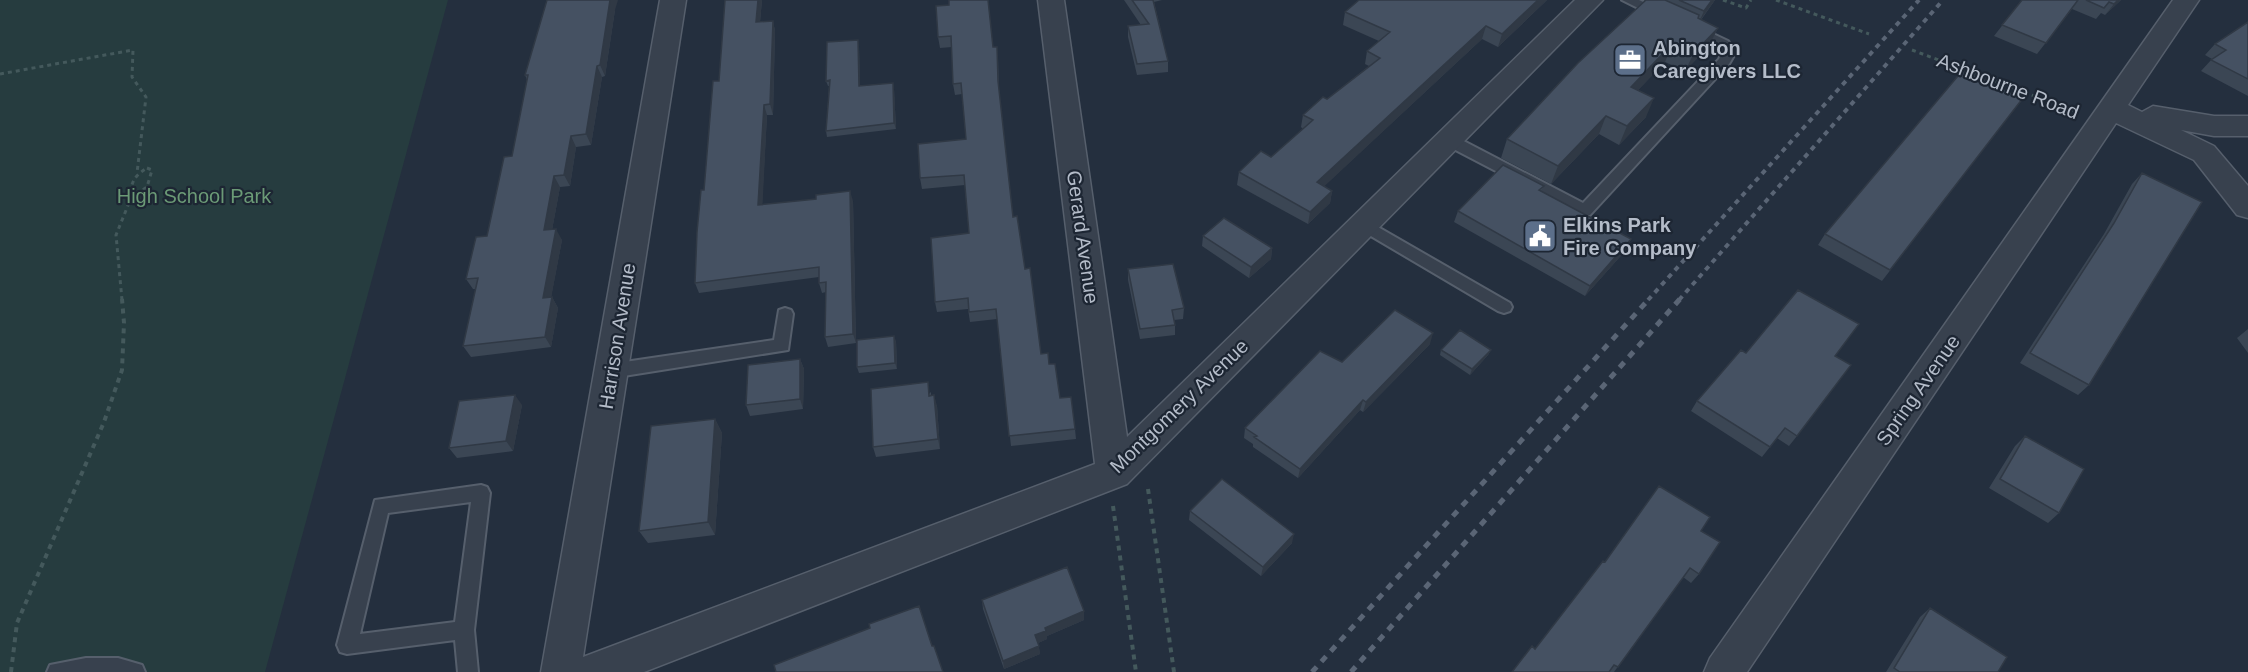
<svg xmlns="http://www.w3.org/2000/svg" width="2248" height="672" font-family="Helvetica,sans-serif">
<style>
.green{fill:#263c3f}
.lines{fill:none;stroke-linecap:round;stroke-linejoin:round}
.service-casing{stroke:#565f6c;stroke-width:4}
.minor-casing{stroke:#565f6c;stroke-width:3}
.path-far1{stroke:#44595c;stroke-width:3;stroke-dasharray:4 4;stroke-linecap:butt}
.path{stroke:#44595c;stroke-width:4;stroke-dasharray:5 5;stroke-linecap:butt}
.service{fill:#38414e;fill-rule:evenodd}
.minor{fill:#38414e;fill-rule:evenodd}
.rail-far1{stroke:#5a6575;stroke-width:4;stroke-dasharray:5 5;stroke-linecap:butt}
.rail{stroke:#5a6575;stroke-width:5;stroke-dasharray:7 7;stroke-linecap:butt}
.wall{fill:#3b4654}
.shaded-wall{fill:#303945}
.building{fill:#455162;stroke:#303945;stroke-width:1.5}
.labels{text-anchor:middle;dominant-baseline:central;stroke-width:4.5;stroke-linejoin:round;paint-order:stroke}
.poi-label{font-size:20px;font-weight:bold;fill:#b4bcc9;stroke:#1d2633;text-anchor:start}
.street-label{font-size:20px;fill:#b4bcc9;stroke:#1d2633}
.park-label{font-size:20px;fill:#6b9a76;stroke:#1d2633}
</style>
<rect width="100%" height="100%" fill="#242f3e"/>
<path class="green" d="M0,0H448L265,672H0Z"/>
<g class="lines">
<defs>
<path id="service" d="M1622,0H1639L1666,13L1664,16H1654Z
M1694,25L1728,41L1736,52L1729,64L1590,215H1580L1444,144L1442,140L1444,136H1454L1583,203L1719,59L1722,52L1718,47L1689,32L1687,29Z
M1364,219L1510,303L1512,307L1510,311L1504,313L1498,311L1359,229L1356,225L1359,221Z
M785,308L791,310L793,314L788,350L611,378L605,376L603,371L605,366L611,364L774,340L779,310Z
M481,485L487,487L490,493L474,630L478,672H458L455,640L347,654L340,652L337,645L375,500ZM471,502L455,622L360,634L388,513Z
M86,658H118L142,665L145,672H47L50,665Z"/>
<path id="minor" d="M660,0H686L583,657L1095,464L1038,0H1064L1127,437L1575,0H1603L1127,484L644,672H541Z
M2173,0H2199L2128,105L2142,112L2153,106L2214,116H2248V136H2214L2181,130L2214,146L2248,186V218L2237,215L2194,160L2116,123L1747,672H1704L1710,658Z"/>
</defs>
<use href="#service" class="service-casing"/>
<use href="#minor" class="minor-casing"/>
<path class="path-far1" d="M1723,0L1746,8L1751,0
M1776,0L1869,34
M1912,50L2074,111
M0,74L133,50L132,77L146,97L137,173
M147,168L152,170L147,187L131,198C130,183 134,176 147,168Z
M122,300L116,235L131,198"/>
<path class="path" d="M1148,489L1174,672
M1113,506L1136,672
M11,672L17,623L104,422L122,370L124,323L122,299"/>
<use href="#service" class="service"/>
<use href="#minor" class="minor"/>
<path class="rail-far1" d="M1648,300L1919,0
M1679,300L1943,0"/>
<path class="rail" d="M1312,672L1649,299
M1351,672L1680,299"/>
</g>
<path class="wall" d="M725,0H762L760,22L773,21L775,31L773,115H767L762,204L853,201L856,343L828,347L825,337L826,292L822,293L819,283V277L699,293L695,283L704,190L719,81Z
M1124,0H1162L1154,2L1168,61V72L1137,75L1128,37V26L1141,25Z
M1547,0L1498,47L1482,39L1324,186L1332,191L1330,203L1308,224L1237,185L1239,172L1271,157L1303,129L1301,127L1303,115L1327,99L1369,66L1365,64L1367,51L1379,41L1343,25L1345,12Z
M1646,0H1715L1701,20L1718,28L1709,46L1685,71L1665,62L1638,90L1646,117L1619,145L1599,134L1551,184L1501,158L1507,139Z
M2022,0H2121L2105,15L2101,13L2096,19L2072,9L2037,54L1994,36Z
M949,5L993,47L998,57L999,91L1013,217L1025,269L1041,354L1049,364L1060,398L1075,429L1076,439L1011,446L997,319L970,322L968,309L937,312L935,302L969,233L965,185L922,189L920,178L966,139L962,94L955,95L953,84L952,47L940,48L938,37Z
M615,10L605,76L602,77L591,145L576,147L570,186L560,187L552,230L562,240L551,297H552L558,308L551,347L471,357L463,346L476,289H473L466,279L487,236L512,156L527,80L525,75Z
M2248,22V96L2201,71L2212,59L2205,55L2215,44Z
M859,46L860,85L894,89L896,129L827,137L826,131L829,86H828L826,81Z
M2023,98L1882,281L1818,245L1825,234Z
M2142,173L2089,385L2078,395L2020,363L2104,234L2132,184Z
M1544,186L1541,191L1631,239L1626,250L1585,296L1454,222L1458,211Z
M1203,236L1272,248L1271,259L1249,278L1202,246Z
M1128,269L1184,308L1183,319L1174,320L1175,325V335L1140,339L1128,280Z
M2248,329V353L2237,338Z
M896,341L897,369L859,373L857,367Z
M1430,344L1363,412L1360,410L1298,478L1253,447V444L1244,438L1245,428L1342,362Z
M1441,350H1491L1488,355L1470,375L1440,355Z
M1746,353L1835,356L1797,436L1789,446L1777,438L1762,457L1691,411L1697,401Z
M800,359L804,369L803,409L750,416L746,405Z
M931,392V396L937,406L940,449L876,457L873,447Z
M522,405L513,451L457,458L449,448Z
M715,419L722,433L715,535L648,543L639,531Z
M2025,436L2059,513L2048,523L1989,488L2015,446Z
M1190,511L1292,543L1261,576L1189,520Z
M1701,531L1699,574L1691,583L1683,577L1614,672H1512L1535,649L1605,562Z
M982,600L1084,611V620L1047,636V639L1038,643L1040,654L1004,669L983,609Z
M1930,608L1998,672H1886L1920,617Z"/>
<path class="shaded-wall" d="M610,0H618L615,10L605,76L600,65Z
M758,0H762L759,33L756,22Z
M1538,0H1547L1498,47L1502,34Z
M1712,0H1715L1699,22L1704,11Z
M2118,0H2121L2105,15L2114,4Z
M773,21L775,31L773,115L770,104Z
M1486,26L1482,39L1315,195L1317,182Z
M1718,28L1709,46L1685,71L1694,53Z
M858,40L859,46L860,91L859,86Z
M1673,43L1665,62L1623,106L1631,87Z
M597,66L602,77L591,145L586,134Z
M893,83L894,89L896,129L894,123Z
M1654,98L1646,117L1619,145L1627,126Z
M764,105L767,115L762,215L758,205Z
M1606,116L1599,134L1551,184L1558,166Z
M571,136L576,147L570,186L564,175Z
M554,176L560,187L550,241L544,230Z
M850,191L853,201L856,343L853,334Z
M1332,191L1330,203L1308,224L1310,212Z
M556,229L562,240L549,309L543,298Z
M1631,239L1626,250L1585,296L1590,286Z
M1272,248L1271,259L1249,278L1251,267Z
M552,297L558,308L551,347L545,337Z
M1433,333L1430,344L1363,412L1366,402Z
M894,336L896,341L897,369L895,363Z
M1491,350L1488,355L1470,375L1472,369Z
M800,359L804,369L803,409L800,399Z
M515,395L522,405L513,451L506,441Z
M934,395L937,406L940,449L938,439Z
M1363,400L1360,410L1298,478L1300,469Z
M715,419L722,433L715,535L708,522Z
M1294,534L1292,543L1261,576L1263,567Z
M1084,611V620L1047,636V639L1036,644L1035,635L1045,628Z
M1039,646L1040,654L1004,669L1003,661Z"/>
<path class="building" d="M547,0H610L600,65L597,66L586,134L571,136L564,175L554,176L544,230L556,229L543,298L552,297L545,337L463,346L478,278L466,279L476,237L487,236L504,157L512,156L528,75H525Z
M725,0H758L756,22L773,21L770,104L764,105L758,205L816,199V195L850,191L853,334L825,337L826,282L819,283V267L695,283L697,232L701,190H704L713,81H719Z
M949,0H988L993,47H997L998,81L1013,217L1017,216L1025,269L1030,268L1041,354L1048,353L1049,364H1055L1060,398L1071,397L1075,429L1009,436L996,309L969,312L968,298L935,302L931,238L969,233L964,175L920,178L918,144L966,139L961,83L953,84L951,36L938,37L936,6L949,5Z
M1132,0H1153L1168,61L1137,64L1128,26L1149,24Z
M1359,0H1538L1502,34L1486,26L1317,182L1332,191L1310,212L1239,172L1261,151L1271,157L1313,120L1303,115L1323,97L1327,99L1380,58L1367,51L1390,32L1345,12Z
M1646,0H1665L1699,15L1698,18L1718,28L1694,53L1673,43L1631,87L1654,98L1627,126L1606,116L1558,166L1507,139L1578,63Z
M1679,0H1712L1704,11Z
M2022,0H2078L2046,43L2002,25Z
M2086,0H2118L2114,4L2109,2L2104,8Z
M2248,22V79L2211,60L2226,50L2215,44Z
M858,40L859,86L893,83L894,123L826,131L830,80L826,81L827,42Z
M1963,70L2023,98L1890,270L1825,234Z
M1503,165L1544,186L1539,190L1631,239L1590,286L1458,211Z
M2142,173L2202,202L2089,385L2030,353L2114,223Z
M1224,218L1272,248L1251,267L1203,236Z
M1173,264L1184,308L1172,310L1175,325L1140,329L1128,269Z
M1798,290L1859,324L1835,356L1851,365L1797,436L1785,428L1770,447L1697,401L1741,350L1746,353Z
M1395,310L1433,333L1366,402L1363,400L1300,469L1254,437L1257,436L1245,428L1320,351L1342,362Z
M1460,330L1491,350L1472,369L1441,350Z
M894,336L895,363L857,367V340Z
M800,359V399L746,405L748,365Z
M928,382L929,396L934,395L938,439L873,447L871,389Z
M515,395L506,441L449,448L459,401Z
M715,419L708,522L639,531L651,426Z
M2025,436L2084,469L2059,513L2000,479Z
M1222,479L1294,534L1263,567L1190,511Z
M1659,486L1710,517L1701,531L1720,542L1699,574L1690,568L1618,667L1614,665L1609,672H1512L1532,646L1535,649L1603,561L1605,562Z
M1067,567L1084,611L1045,628L1046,631L1035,635L1039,646L1003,661L982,600Z
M919,606L932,646H934L943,672H776L774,665L870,628L869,624Z
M1930,608L2007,657L1998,672H1900L1894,668Z"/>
<defs>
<symbol id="office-square" viewBox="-11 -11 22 22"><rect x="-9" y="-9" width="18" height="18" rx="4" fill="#5c6f8a" stroke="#1d2633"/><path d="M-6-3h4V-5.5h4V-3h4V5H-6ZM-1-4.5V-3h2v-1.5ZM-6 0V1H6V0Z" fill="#fff"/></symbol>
<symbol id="civic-square" viewBox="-11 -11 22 22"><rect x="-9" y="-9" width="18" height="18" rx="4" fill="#5c6f8a" stroke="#1d2633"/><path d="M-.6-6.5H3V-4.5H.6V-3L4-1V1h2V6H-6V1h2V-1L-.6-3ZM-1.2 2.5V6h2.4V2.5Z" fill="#fff"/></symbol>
</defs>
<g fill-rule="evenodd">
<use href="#office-square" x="1611" y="41" width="38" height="38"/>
<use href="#civic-square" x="1521" y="217" width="38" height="38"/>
</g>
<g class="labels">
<g class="poi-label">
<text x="1653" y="48">Abington<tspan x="1653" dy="23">Caregivers LLC</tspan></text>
<text x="1563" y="225">Elkins Park<tspan x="1563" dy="23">Fire Company</tspan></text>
</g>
<g class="street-label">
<text transform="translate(2008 86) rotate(21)">Ashbourne Road</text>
<text transform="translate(1083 237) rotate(82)">Gerard Avenue</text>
<text transform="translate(617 336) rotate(-81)">Harrison Avenue</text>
<text transform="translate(1918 390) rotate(-55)">Spring Avenue</text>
<text transform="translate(1179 406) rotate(-44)">Montgomery Avenue</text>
</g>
<g class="park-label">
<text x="194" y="196">High School Park</text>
</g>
</g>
</svg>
